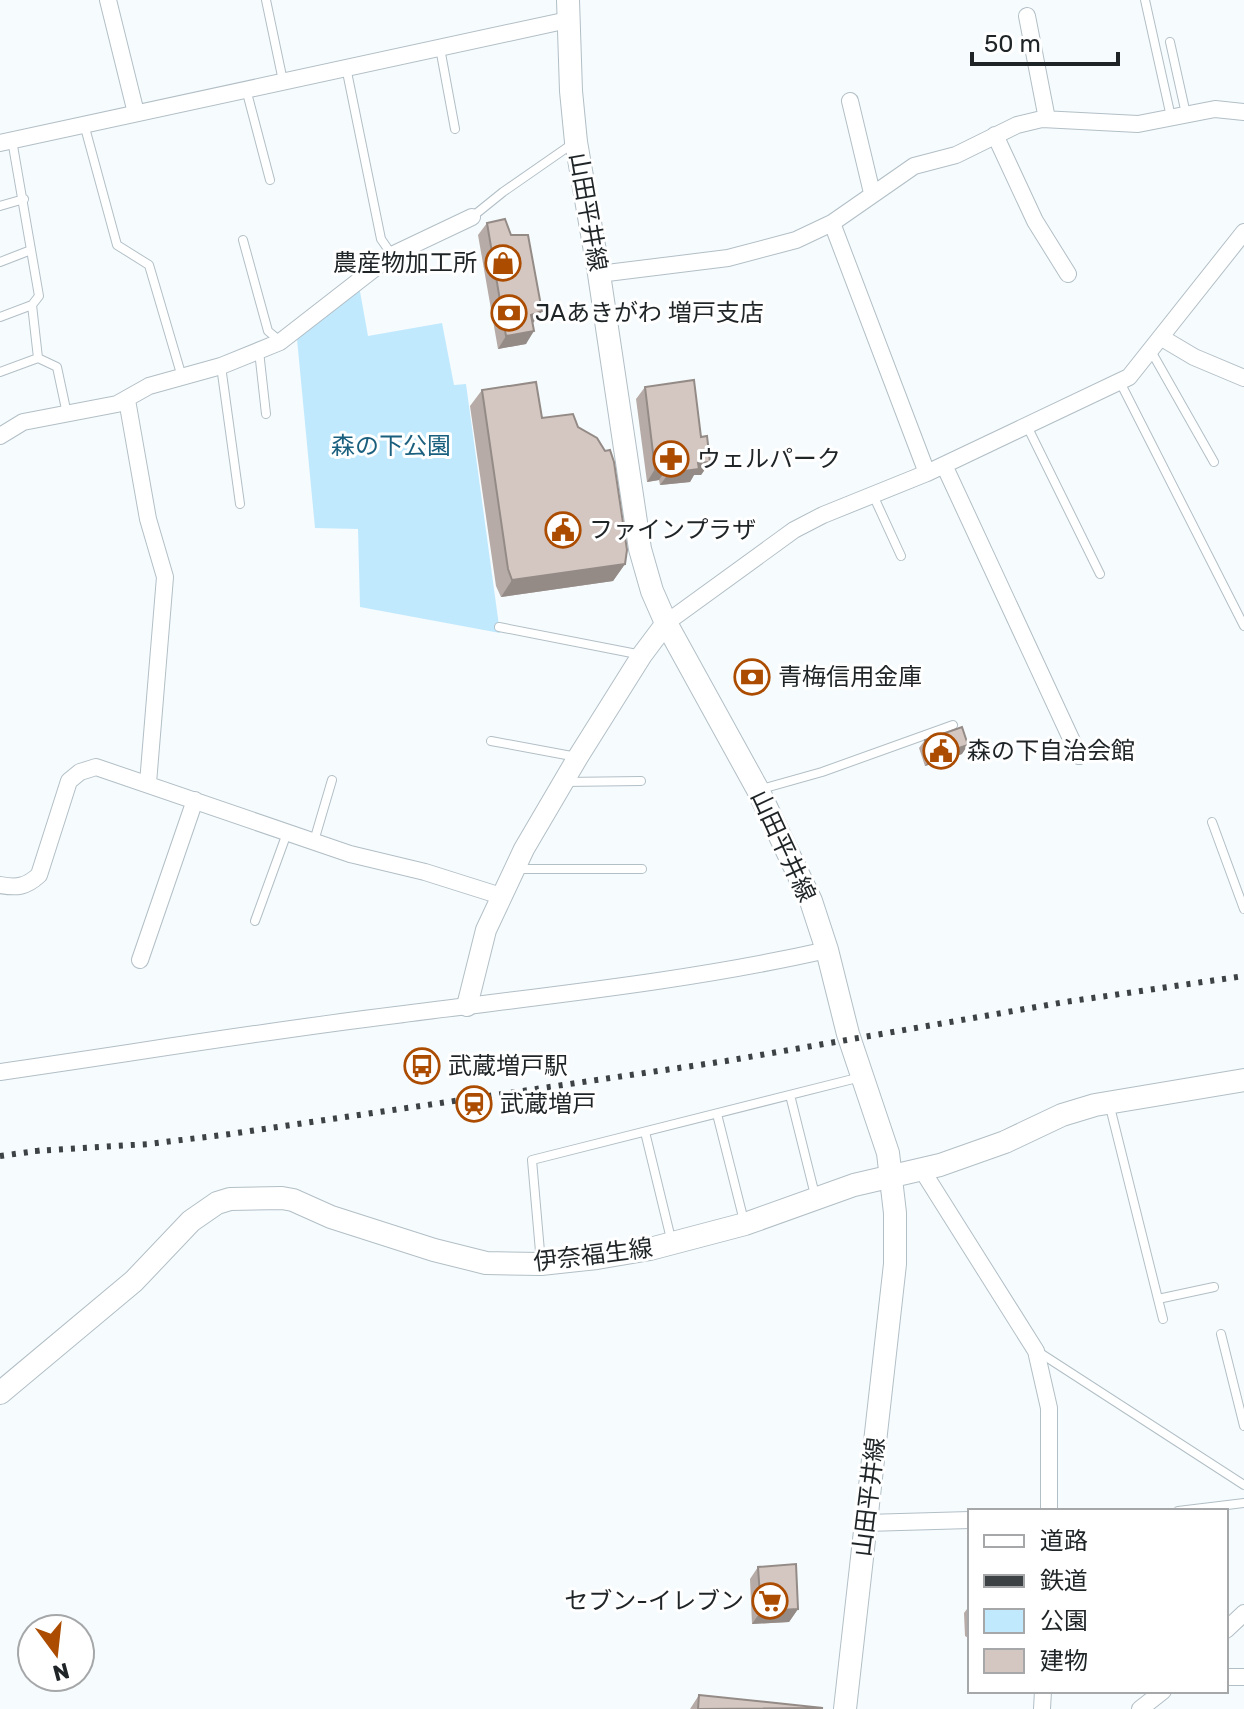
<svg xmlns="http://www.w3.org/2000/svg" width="1244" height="1709" font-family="Rubik,'Noto Sans JP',sans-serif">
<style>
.green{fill:#c0e9fe}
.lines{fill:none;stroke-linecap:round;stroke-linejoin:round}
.service-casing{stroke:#b2bfc6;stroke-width:10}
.minor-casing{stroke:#b2bfc6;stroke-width:18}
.tertiary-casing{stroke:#b2bfc6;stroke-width:22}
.secondary-casing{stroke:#b2bfc6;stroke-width:24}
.service{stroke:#fff;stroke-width:8}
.minor{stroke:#fff;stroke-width:16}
.tertiary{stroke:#fff;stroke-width:20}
.secondary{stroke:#fff;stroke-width:22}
.rail{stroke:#3d4245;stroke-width:6;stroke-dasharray:4 8;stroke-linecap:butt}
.wall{fill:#b6aba6}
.shaded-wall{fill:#948b87}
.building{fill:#d4c7c1;stroke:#948b87;stroke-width:2}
.labels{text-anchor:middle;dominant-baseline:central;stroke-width:6;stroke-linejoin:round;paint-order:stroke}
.street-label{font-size:24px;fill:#1f2427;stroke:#fff}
.poi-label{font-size:24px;fill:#1f2427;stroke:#fff;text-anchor:start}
.park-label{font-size:24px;fill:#1a607e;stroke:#fff}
</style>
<rect width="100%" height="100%" fill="#f6fbfe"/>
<path class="green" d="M359,286L368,336L442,323L454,385L466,384L500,633L360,607L358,529L315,528L297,339Z"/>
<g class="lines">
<defs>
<path id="service" d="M266,0L283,81
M1145,0L1171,117
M1170,42L1186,114
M440,48L455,129
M346,67L381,239L392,255
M246,89L270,180
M84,124L117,245L149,265L182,377
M12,140L39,296L32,305L38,358L57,367L67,414
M0,206L24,199
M472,217L503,192L575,142
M243,240L268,331L280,341
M0,262L31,250
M0,317L32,305
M259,351L266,414
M1151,351L1214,462
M221,366L240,504
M0,372L38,358
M1120,382L1244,626
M1027,426L1100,574
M873,495L901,556
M499,627L642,655
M491,741L577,757
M564,782L641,781
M758,790L822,772L953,725
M1212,822L1244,909
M314,841L332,780
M515,869H642
M255,921L287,833
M790,1095L815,1195
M1109,1103L1163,1319
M717,1114L744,1221
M645,1132L672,1243
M541,1263L532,1160L861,1077
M1158,1299L1214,1287
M1221,1334L1244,1426
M1037,1351L1244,1485
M1178,1511L1244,1503"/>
<path id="minor" d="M108,0L136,113
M1027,16L1047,119
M850,101L872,193
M995,135L1035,221L1068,274
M0,143L568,20
M832,223L927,473
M599,274L728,258L796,240L832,223L914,166L956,155L1017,125L1042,119L1138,124L1215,109L1244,112
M1162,338L1194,357L1244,378
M127,400L148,519L165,577L148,783
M0,436L23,422L117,404L149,386L221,366L280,342L392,255L472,217
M944,465L1079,756
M666,623L794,530L823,515L927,473L1129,377L1244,232
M0,885C17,888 26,887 39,875L69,781L80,772L96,767L350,854L425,872L501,896
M140,960L195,800
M0,1072C132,1053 264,1031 396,1015C540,996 686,982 827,950
M922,1170L1036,1351L1049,1408V1511
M866,1523L970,1520
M1226,1630L1244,1613
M1226,1677H1244
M1042,1709L1043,1691
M1140,1709L1163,1691"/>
<path id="tertiary" d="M467,1006L486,930L524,849L578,757L642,655L666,623"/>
<path id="secondary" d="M568,0L571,91L576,142L599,274L640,549L652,591L666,623L758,790L811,901L827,950L848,1034L888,1153L895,1213V1264L845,1709
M0,1393L134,1281L191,1221L217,1203L230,1199L282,1198L293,1200L331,1217L434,1250L486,1263L541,1264L597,1258L650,1249L745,1224L854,1185L940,1165L1005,1142L1062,1115L1095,1105L1244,1080"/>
</defs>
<use href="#service" class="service-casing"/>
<use href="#minor" class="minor-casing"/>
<use href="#tertiary" class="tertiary-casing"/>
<use href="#secondary" class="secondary-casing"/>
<use href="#service" class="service"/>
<use href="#minor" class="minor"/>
<use href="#tertiary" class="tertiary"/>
<use href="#secondary" class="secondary"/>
<path class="rail" d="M35,1151L149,1144L230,1134L726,1061L1065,1002L1244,976
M0,1156L44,1150"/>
</g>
<path class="wall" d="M487,223L533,324L526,344L498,349L478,235Z
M645,387L701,437L710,462L701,475H694L690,482L660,485L659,480L647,482L636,399Z
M482,390L542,418L625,564L613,581L501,597L496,586L470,406Z
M925,740L962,754L925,766L919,748Z
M758,1567L798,1609L789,1622L752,1624L750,1579Z
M970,1605V1639L965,1636L964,1613Z
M699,1695L823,1709H690Z"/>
<path class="shaded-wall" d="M542,311L533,323L531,315Z
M534,331L526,344L498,349L506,336Z
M710,462L701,475H694L690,482L660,485L669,473L698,463Z
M668,467L659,480L647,482L655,469Z
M625,564L613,581L501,597L512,580Z
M968,745L962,754L925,766L931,757Z
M798,1609L789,1622L752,1624L761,1611Z"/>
<path class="building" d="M505,219L511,235H528L542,311L531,315L534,331L506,336L487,223Z
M694,380L701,437L707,436L710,462L698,463L699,469L669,473L668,467L655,469L645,387Z
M536,382L542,418L573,414L578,427L597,438L605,451L610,450L614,462L627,550L625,564L512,580L508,569L482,390Z
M962,727L968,745L931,757L925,740Z
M796,1564L798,1609L761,1611L758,1567Z
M699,1695L823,1708L698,1709Z"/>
<defs>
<symbol id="shop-ring" viewBox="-11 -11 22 22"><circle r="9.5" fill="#fff" stroke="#ab4c00" stroke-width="1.5"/><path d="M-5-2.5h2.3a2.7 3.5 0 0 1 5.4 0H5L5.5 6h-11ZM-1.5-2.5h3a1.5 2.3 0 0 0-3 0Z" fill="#ab4c00"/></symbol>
<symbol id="bank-ring" viewBox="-11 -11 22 22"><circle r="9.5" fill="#fff" stroke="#ab4c00" stroke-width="1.5"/><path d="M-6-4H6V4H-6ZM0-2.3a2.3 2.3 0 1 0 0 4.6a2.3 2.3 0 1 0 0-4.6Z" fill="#ab4c00"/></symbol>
<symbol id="pharmacy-ring" viewBox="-11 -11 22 22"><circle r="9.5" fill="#fff" stroke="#ab4c00" stroke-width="1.5"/><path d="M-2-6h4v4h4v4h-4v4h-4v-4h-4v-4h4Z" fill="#ab4c00"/></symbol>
<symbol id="civic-ring" viewBox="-11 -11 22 22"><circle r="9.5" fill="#fff" stroke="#ab4c00" stroke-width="1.5"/><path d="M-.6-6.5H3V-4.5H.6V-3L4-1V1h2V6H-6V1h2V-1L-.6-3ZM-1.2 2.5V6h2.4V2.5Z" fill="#ab4c00"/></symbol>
<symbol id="bus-ring" viewBox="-11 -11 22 22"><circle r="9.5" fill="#fff" stroke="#ab4c00" stroke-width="1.5"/><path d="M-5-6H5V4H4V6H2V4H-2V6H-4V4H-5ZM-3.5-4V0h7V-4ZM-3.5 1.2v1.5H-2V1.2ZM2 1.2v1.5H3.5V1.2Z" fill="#ab4c00"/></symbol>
<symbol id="station-ring" viewBox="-11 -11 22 22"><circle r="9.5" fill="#fff" stroke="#ab4c00" stroke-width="1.5"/><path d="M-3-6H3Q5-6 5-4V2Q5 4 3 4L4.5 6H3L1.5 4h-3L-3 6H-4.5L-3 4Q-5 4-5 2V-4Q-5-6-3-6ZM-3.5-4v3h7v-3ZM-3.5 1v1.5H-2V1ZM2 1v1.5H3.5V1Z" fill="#ab4c00"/></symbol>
<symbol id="supermarket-ring" viewBox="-11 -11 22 22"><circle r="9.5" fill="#fff" stroke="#ab4c00" stroke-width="1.5"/><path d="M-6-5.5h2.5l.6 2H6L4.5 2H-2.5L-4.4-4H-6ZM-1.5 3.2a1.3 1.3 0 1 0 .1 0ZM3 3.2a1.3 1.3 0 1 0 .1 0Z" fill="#ab4c00"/></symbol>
</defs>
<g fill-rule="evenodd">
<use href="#shop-ring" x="483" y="243" width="40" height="40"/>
<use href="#bank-ring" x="489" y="293" width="40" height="40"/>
<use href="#pharmacy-ring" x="651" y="439" width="40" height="40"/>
<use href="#civic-ring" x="543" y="510" width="40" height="40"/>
<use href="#bank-ring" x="732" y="657" width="40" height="40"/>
<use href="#civic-ring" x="921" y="731" width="40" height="40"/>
<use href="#bus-ring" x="402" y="1046" width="40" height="40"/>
<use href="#station-ring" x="454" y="1084" width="40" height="40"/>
<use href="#supermarket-ring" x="750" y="1581" width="40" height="40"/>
</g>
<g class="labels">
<g class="street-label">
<text transform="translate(588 212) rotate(80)">山田平井線</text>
<text transform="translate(783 846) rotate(65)">山田平井線</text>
<text transform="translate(593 1255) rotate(-7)">伊奈福生線</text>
<text transform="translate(869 1497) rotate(-83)">山田平井線</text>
</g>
<g class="poi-label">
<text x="477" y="263" text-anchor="end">農産物加工所</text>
<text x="535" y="313">JAあきがわ 増戸支店</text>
<text x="697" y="459">ウェルパーク</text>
<text x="589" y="530">ファインプラザ</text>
<text x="778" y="677">青梅信用金庫</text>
<text x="967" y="751">森の下自治会館</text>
<text x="448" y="1066">武蔵増戸駅</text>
<text x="500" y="1104">武蔵増戸</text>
<text x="744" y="1601" text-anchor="end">セブン-イレブン</text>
</g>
<g class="park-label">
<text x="391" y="446">森の下公園</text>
</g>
</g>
<rect x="968" y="1509" width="260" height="184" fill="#ffffff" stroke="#a5a7a9" stroke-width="2"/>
<rect x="984" y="1535" width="40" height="12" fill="#ffffff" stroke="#a5a7a9" stroke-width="2"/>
<text x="1040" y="1549" font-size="24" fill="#1f2427">道路</text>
<rect x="984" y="1575" width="40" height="12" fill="#3d4245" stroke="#a5a7a9" stroke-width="2"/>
<text x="1040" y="1589" font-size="24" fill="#1f2427">鉄道</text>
<rect x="984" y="1609" width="40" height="24" fill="#c0e9fe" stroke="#a5a7a9" stroke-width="2"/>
<text x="1040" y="1629" font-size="24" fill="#1f2427">公園</text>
<rect x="984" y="1649" width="40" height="24" fill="#d4c7c1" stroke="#a5a7a9" stroke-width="2"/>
<text x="1040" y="1669" font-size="24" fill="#1f2427">建物</text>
<g transform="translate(56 1653) rotate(165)"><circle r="38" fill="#ffffff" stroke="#a5a7a9" stroke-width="2"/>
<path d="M0-6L14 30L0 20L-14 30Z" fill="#ab4c00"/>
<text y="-12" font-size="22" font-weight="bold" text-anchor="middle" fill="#1f2427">N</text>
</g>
<path d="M972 52v12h146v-12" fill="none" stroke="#1f2427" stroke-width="4"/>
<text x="984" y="52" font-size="24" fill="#1f2427" stroke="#ffffff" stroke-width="6" paint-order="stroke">50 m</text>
</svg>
